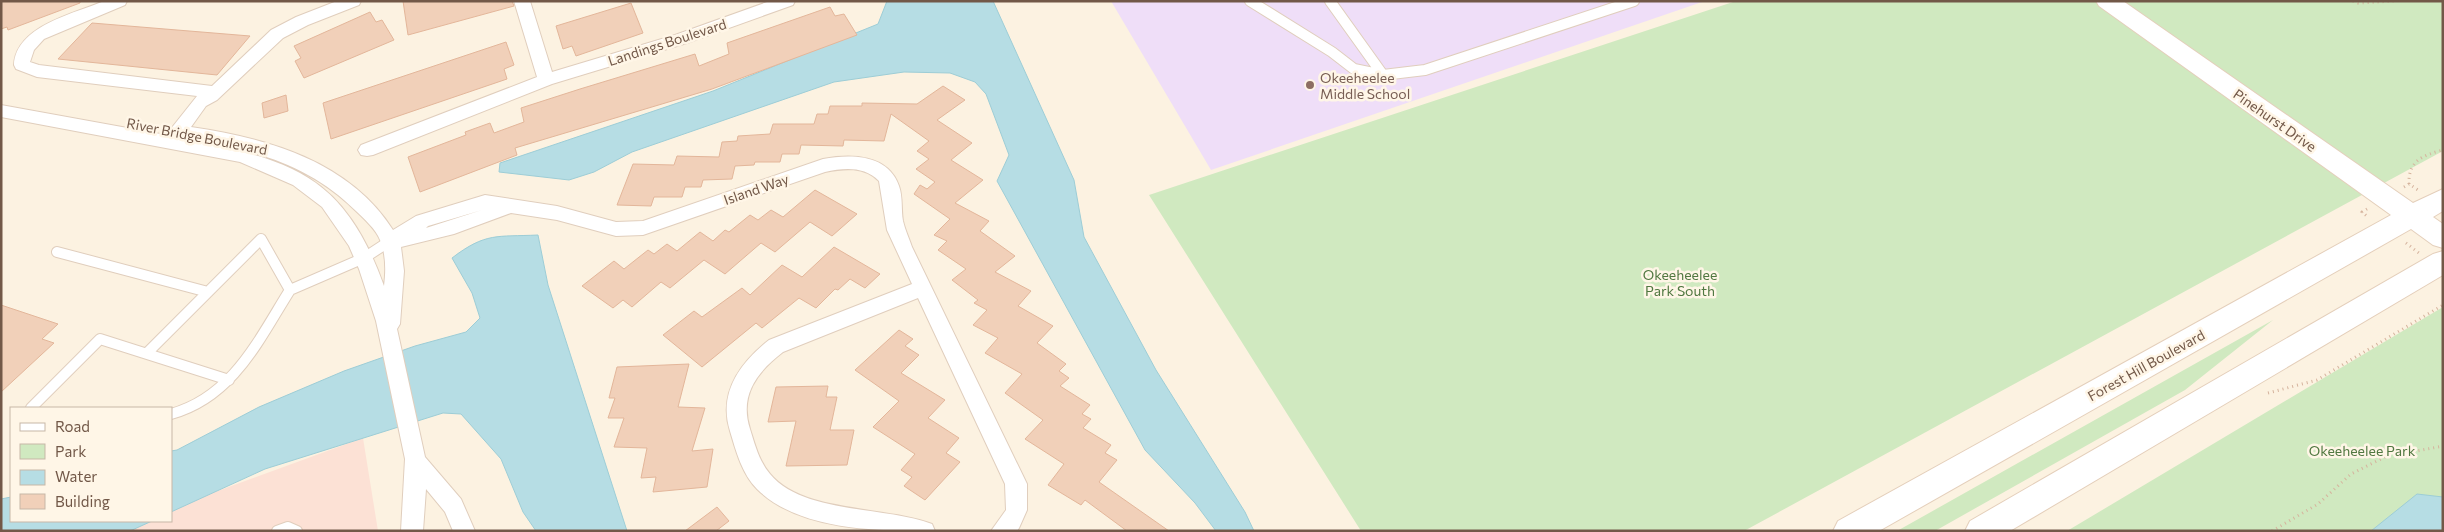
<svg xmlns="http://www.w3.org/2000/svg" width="2444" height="532" font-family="Commissioner,sans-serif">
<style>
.commercial{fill:#fce1d5}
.education{fill:#efdef8}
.green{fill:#d0e9c0}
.water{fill:#b6dde4;stroke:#9dcdd6}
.building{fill:#f1d0b9;stroke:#e3b69a}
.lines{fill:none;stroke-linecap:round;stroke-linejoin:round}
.lane-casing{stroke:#e0cebd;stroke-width:12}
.street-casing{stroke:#e0cebd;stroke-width:2}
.secondary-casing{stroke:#e4cfbb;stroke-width:2}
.path{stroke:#d5b39d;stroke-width:3;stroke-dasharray:1 4;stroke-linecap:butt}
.lane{stroke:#fff;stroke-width:10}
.street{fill:#fff;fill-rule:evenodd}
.secondary{fill:#fff;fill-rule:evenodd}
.education-dot{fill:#8d6e63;stroke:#fff6e7;stroke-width:2}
.labels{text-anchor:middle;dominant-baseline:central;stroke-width:5;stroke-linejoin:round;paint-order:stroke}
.street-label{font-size:14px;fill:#725848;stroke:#fff6e7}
.education-label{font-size:14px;fill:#785e54;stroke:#fff6e7;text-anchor:start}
.park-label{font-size:14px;fill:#517841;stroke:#fff6e7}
</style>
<rect width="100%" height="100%" fill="#fcf2e1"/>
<path class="commercial" d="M363,438L378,531H111L138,521H171V508Z"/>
<path class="education" d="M1111,1H1705L1211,170Z"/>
<path class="green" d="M1736,1H2443V151L1744,531H1361L1149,195Z
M2443,307V531H2067Z
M2273,320L2185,390L1935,531H1897Z"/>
<path class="water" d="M887,1H993L1074,180L1084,237L1156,370L1245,512L1254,531H1216L1195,503L1145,450L997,181L1009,155L986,94L975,82L950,73L904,72L834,82L632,152L594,172L569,180L499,172L500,163L713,91L878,24Z
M538,235L548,285L627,531H536L523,512L501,459L461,414L443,413L265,469L171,512V451L177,450L259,407L344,371L415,346L466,332L480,318L472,293L452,258C486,232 497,237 538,235Z
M2417,494L2443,497V531H2371Z
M11,497V521H152L130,531H1V499Z"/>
<path class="building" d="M1,1H80V3L8,30L7,27L1,29Z
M403,1H512L514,6L408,35Z
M631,3L643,33L576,56L572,46L563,49L556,26Z
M830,7L835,16L844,14L857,35L712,89L515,148L517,155L420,192L408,157L466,135L465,132L490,123L494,133L524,122L521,108L580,89L695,54L699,66L729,54L727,43Z
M370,12L376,22L382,20L394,40L304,78L295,61L301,58L294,46Z
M92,23L250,36L217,75L58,59Z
M506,42L514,65L504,69L507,79L331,139L323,103Z
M943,86L965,100L937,120L972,143L951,160L983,180L955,203L989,221L980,231L1015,256L995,272L1031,291L1018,306L1053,326L1037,343L1066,364L1059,371L1069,378L1060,386L1090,405L1082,414L1091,419L1083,428L1111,445L1105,453L1117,460L1099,482L1169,531H1127L1085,500L1081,505L1048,485L1064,464L1025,439L1043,420L1005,393L1022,374L985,353L998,338L973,325L987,310L974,303L978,300L952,280L966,269L938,250L947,241L934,235L950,219L914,194L920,185L927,189L935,182L916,169L929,159L917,151L929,141L891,114L884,141L844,140L843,146L801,145L799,154H782L780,162H755L754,165L735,166L732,179L703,180L701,187H685L682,197H654L651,206L617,205L633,164L674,165L677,156L719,157L722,142L737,141L738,136L770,134L773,124H814L817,114H828L830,106H862V103L917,104Z
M286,95L288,111L264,118L262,103Z
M815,190L857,214L832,236L810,222L775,252L761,243L725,274L704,260L670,288L661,282L632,307L623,300L613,308L582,286L614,261L624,269L648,250L654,254L667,244L677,251L700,232L713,241L725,230L729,232L750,215L758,220L771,210L783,217Z
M834,247L880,274L865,288L850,279L838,290L835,289L816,308L799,298L762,328L756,323L702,367L663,335L694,311L702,317L742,288L750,295L782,265L802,277Z
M1,305L58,324L42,339L54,343L1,392Z
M899,330L913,339L905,346L919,355L901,373L945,400L928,418L959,438L946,453L960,462L925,500L904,486L912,477L901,470L915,454L873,427L899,401L855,370Z
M689,364L678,407L705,408L692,451L713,449L707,487L653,492L656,477L641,478L647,448L614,447L624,418H608L615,398H609L617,367Z
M828,386L826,397H837L830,430H854L847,465L786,466L796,421L768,422L776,387Z
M717,507L729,521L716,531H685Z"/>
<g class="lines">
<defs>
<path id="lane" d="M1250,1L1332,52L1354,69L1383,75L1425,70L1634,1
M1330,1L1383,75
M57,252L208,292
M147,353L261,239L290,290L364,258L390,241
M31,408L100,339L229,380
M171,414C233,397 259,339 290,290
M277,531L288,527L297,531"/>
<path id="street" d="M104,1H127L125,5L44,39L34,50L30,62L39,65L212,86L271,30L296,17L337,1H361L359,5L308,25L283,38L217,100L206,106L191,127C267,138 349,161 393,230L416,216L485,195L557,206L616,222L643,221L823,159C851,154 888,154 899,186C903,197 901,210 903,221C905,230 909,238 912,247L1027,484V510L1019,528L1017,531H991L1006,510L1005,484L918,298L783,352C757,372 739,395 750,429C755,445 759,461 770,474C803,514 885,506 932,524L935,531C879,531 799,531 757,489C742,474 736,451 730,431C718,393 740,363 769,340L912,284L887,230L879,181C864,166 844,168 825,172L643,235L616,236L557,220L511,213L454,234L401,247L404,271L400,324L397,329L425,457L461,499L475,531H453L445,512L426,489L423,531H401L405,459L376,321L359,269L349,246L322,207L293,185L240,162L1,117V105L166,135L197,96L37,77L16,69L14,65C16,26 73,14 104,1ZM182,139C247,147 308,163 356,211C364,219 376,229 380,240C386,254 386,271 384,286C344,175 292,159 182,139ZM482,210L426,228L428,226Z
M514,1H530L552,72L675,35L770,1H795L793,5L687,43L552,84L373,155L367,156L361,155L358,150L361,145L537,77Z"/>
<path id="secondary" d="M2096,1H2123L2413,203L2443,189V211L2433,217L2443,224V248L2433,245L2411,229L1879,531H1833L1838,521L2391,215L2099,6Z
M2443,251V275L2010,531H1965L1970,521L2433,254Z"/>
</defs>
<use href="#lane" class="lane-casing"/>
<use href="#street" class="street-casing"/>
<use href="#secondary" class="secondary-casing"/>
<path class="path" d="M2353,1L2358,3L2394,1
M2409,184C2408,161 2423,155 2443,150
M2404,187L2409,184L2418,190
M2367,209L2362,212L2368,217
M2406,243L2419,253
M2268,393L2317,380L2443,305
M2272,531L2318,504L2351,474L2385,457L2443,446"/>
<use href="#lane" class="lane"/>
<use href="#street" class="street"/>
<use href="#secondary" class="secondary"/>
</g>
<circle class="education-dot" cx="1310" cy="85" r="5"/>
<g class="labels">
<g class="street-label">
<text transform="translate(667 42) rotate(-18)">Landings Boulevard</text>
<text transform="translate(2275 120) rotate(35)">Pinehurst Drive</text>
<text transform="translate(197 136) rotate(11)">River Bridge Boulevard</text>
<text transform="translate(756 189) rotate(-19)">Island Way</text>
<text transform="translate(2146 365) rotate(-29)">Forest Hill Boulevard</text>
</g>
<g class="education-label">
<text x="1320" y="77">Okeeheelee<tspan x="1320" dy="16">Middle School</tspan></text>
</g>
<g class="park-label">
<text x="1680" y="274">Okeeheelee<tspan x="1680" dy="16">Park South</tspan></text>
<text x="2362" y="450">Okeeheelee Park</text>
</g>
</g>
<rect width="2444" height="532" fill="none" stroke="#725848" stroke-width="5"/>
<rect x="10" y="407" width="162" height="115" fill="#fff6e7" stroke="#c7b7a7"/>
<rect x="20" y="423" width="25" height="8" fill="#ffffff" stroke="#c7b7a7"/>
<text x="55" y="432" font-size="15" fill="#725848">Road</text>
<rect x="20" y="444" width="25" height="15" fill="#d0e9c0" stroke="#c7b7a7"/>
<text x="55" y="457" font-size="15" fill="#725848">Park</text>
<rect x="20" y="470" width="25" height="15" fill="#b6dde4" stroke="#c7b7a7"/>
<text x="55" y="482" font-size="15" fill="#725848">Water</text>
<rect x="20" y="494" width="25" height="15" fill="#f1d0b9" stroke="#c7b7a7"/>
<text x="55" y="507" font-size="15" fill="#725848">Building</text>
</svg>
